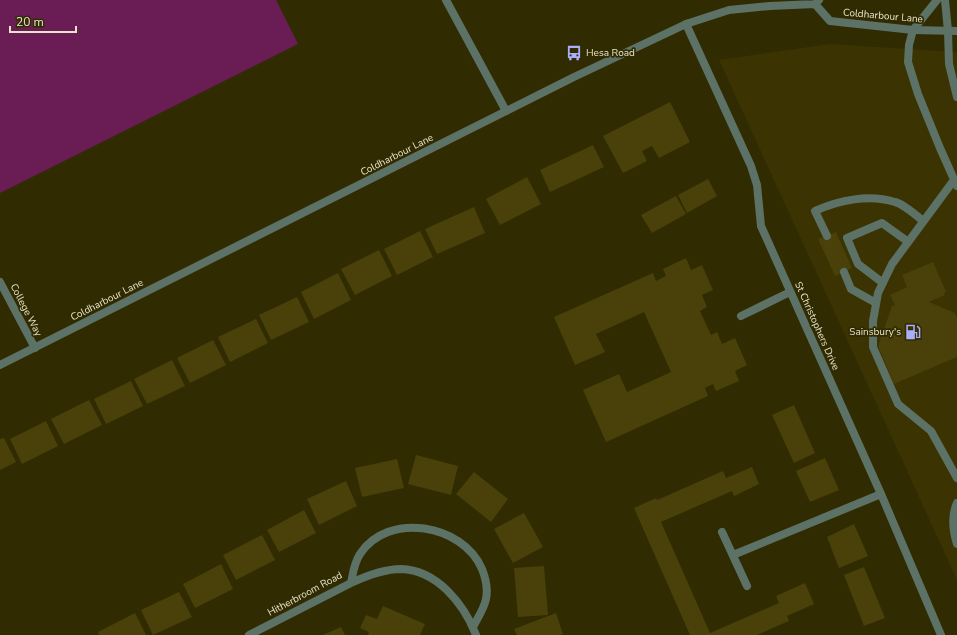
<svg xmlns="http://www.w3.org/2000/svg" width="957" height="635" font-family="'Nunito Sans',sans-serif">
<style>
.built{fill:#3b3301}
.green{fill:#6a1d55}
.building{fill:#494109}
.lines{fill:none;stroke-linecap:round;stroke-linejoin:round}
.service{stroke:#5c7266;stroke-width:8}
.minor{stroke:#5c7266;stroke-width:8}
.tertiary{stroke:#5c7266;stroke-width:8}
.labels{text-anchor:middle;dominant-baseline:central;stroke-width:3.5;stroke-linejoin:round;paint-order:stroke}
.street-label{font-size:10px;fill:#e8e4c9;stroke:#312b02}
.poi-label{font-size:10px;fill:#e8e4c9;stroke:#312b02;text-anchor:start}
</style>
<rect width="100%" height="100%" fill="#312b02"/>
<path class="built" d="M830,44L957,52V580L719,60Z"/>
<path class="green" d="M0,0H276L298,44L0,193Z"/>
<path class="building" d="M670,102L690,142L659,158L652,146L642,151L647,161L623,173L603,136Z
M593,145L604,167L550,192L540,170Z
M527,177L541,204L500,225L486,199Z
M708,179L717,196L687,213L678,195Z
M676,196L686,214L652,233L641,215Z
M474,207L485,233L437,254L425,229Z
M420,231L433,257L397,275L384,249Z
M836,232L852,268L835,276L818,239Z
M379,250L392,276L355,295L341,269Z
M686,258L691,270L702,265L713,290L702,295L707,307L700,311L711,335L717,332L722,344L735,338L747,365L735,371L739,381L716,391L713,384L705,388L708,396L606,442L583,390L619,374L627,392L671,372L644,312L596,334L605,352L575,365L554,317L653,273L656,281L666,276L663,269Z
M933,262L946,292L944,293L945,295L929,302L955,313L957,317V357L894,384L878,346L892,306L895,305L890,295L907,287L902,275Z
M338,273L351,300L314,319L301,292Z
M297,297L309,322L271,340L259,315Z
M256,319L268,343L230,362L218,337Z
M213,340L226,365L190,383L177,358Z
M172,360L185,386L147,404L134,379Z
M131,381L143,406L106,424L94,399Z
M89,400L102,425L64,444L51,419Z
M794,405L815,453L794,463L772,415Z
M46,421L58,446L22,464L10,439Z
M4,438L16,462L0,470V439Z
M416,455L458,466L451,495L408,484Z
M825,458L839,490L810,502L796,471Z
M397,459L404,488L362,497L355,468Z
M752,467L759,484L734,496L732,491L661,522L710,633L779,603L776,596L805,583L814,604L787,616L789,621L757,635H690L634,508L656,498L657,500L723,471L726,478Z
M474,472L508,499L491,522L456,494Z
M346,481L357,506L319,525L307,499Z
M304,510L316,533L279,552L267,530Z
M524,513L543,547L513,563L494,529Z
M854,524L868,556L839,568L827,537Z
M262,535L275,560L236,580L223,555Z
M221,564L233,589L195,608L183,584Z
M544,566L548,615L518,617L514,568Z
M864,567L885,618L864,626L844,575Z
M179,592L192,617L153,635L141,610Z
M383,606L425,624L420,635H368L369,632L360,628L366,615L377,619Z
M135,613L146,635H99L98,632Z
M556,613L563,634L559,635H517L514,629Z
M341,627L345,635H323Z"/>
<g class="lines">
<path class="service" d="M937,0L913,30L909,45L908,62L918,94L940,148L957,186
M945,0L948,31L949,64L957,97
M954,180L892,264L878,293L873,321V347L898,404L931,431L957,478
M827,236L815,211C839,200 869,194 895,202C903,204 916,215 923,221
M844,272L851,289L876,303
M883,283L858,264L847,238L882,223L907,241
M957,503C951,516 953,531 957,544"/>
<path class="minor" d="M446,0L506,111
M686,24L751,166L757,185L761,226L881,494L941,635
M0,282L35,348
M741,316L790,292
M722,532L747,586
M733,555L881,494
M351,583C366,576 383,569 401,569C437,570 464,604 476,635
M249,635L351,583C353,573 354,563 360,554C388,511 463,524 482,569C486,579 488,589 486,599C484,609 477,619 473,627"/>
<path class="tertiary" d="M815,4L830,21L913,30L957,31
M0,365L574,77L686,24L729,10L770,6L815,4L819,0"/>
</g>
<defs>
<symbol id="bus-bare" viewBox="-9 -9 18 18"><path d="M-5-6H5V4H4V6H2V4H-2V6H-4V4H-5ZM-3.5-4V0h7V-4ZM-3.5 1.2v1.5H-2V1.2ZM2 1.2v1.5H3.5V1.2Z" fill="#aaaffb" stroke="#312b02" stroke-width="2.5" paint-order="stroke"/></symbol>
<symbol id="fuel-bare" viewBox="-9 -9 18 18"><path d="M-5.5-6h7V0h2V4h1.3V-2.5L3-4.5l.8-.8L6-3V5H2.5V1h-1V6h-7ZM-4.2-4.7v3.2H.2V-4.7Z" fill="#aaaffb" stroke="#312b02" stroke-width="2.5" paint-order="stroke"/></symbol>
</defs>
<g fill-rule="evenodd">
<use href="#bus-bare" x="563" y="42" width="22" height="22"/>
<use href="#fuel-bare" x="902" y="321" width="22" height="22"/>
</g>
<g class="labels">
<g class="street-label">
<text transform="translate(883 16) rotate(5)">Coldharbour Lane</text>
<text transform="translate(397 155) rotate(-27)">Coldharbour Lane</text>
<text transform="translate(107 300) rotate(-27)">Coldharbour Lane</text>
<text transform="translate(26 310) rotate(63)">College Way</text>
<text transform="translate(817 326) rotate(66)">St Christophers Drive</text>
<text transform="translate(305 594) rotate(-28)">Hitherbroom Road</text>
</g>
<g class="poi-label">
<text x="586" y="53">Hesa Road</text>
<text x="901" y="332" text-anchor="end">Sainsbury's</text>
</g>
</g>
<path d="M10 26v6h66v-6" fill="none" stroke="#e8e4c9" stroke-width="2"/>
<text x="16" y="26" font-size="12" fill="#e8e4c9" stroke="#312b02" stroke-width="3" paint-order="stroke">20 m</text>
</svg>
